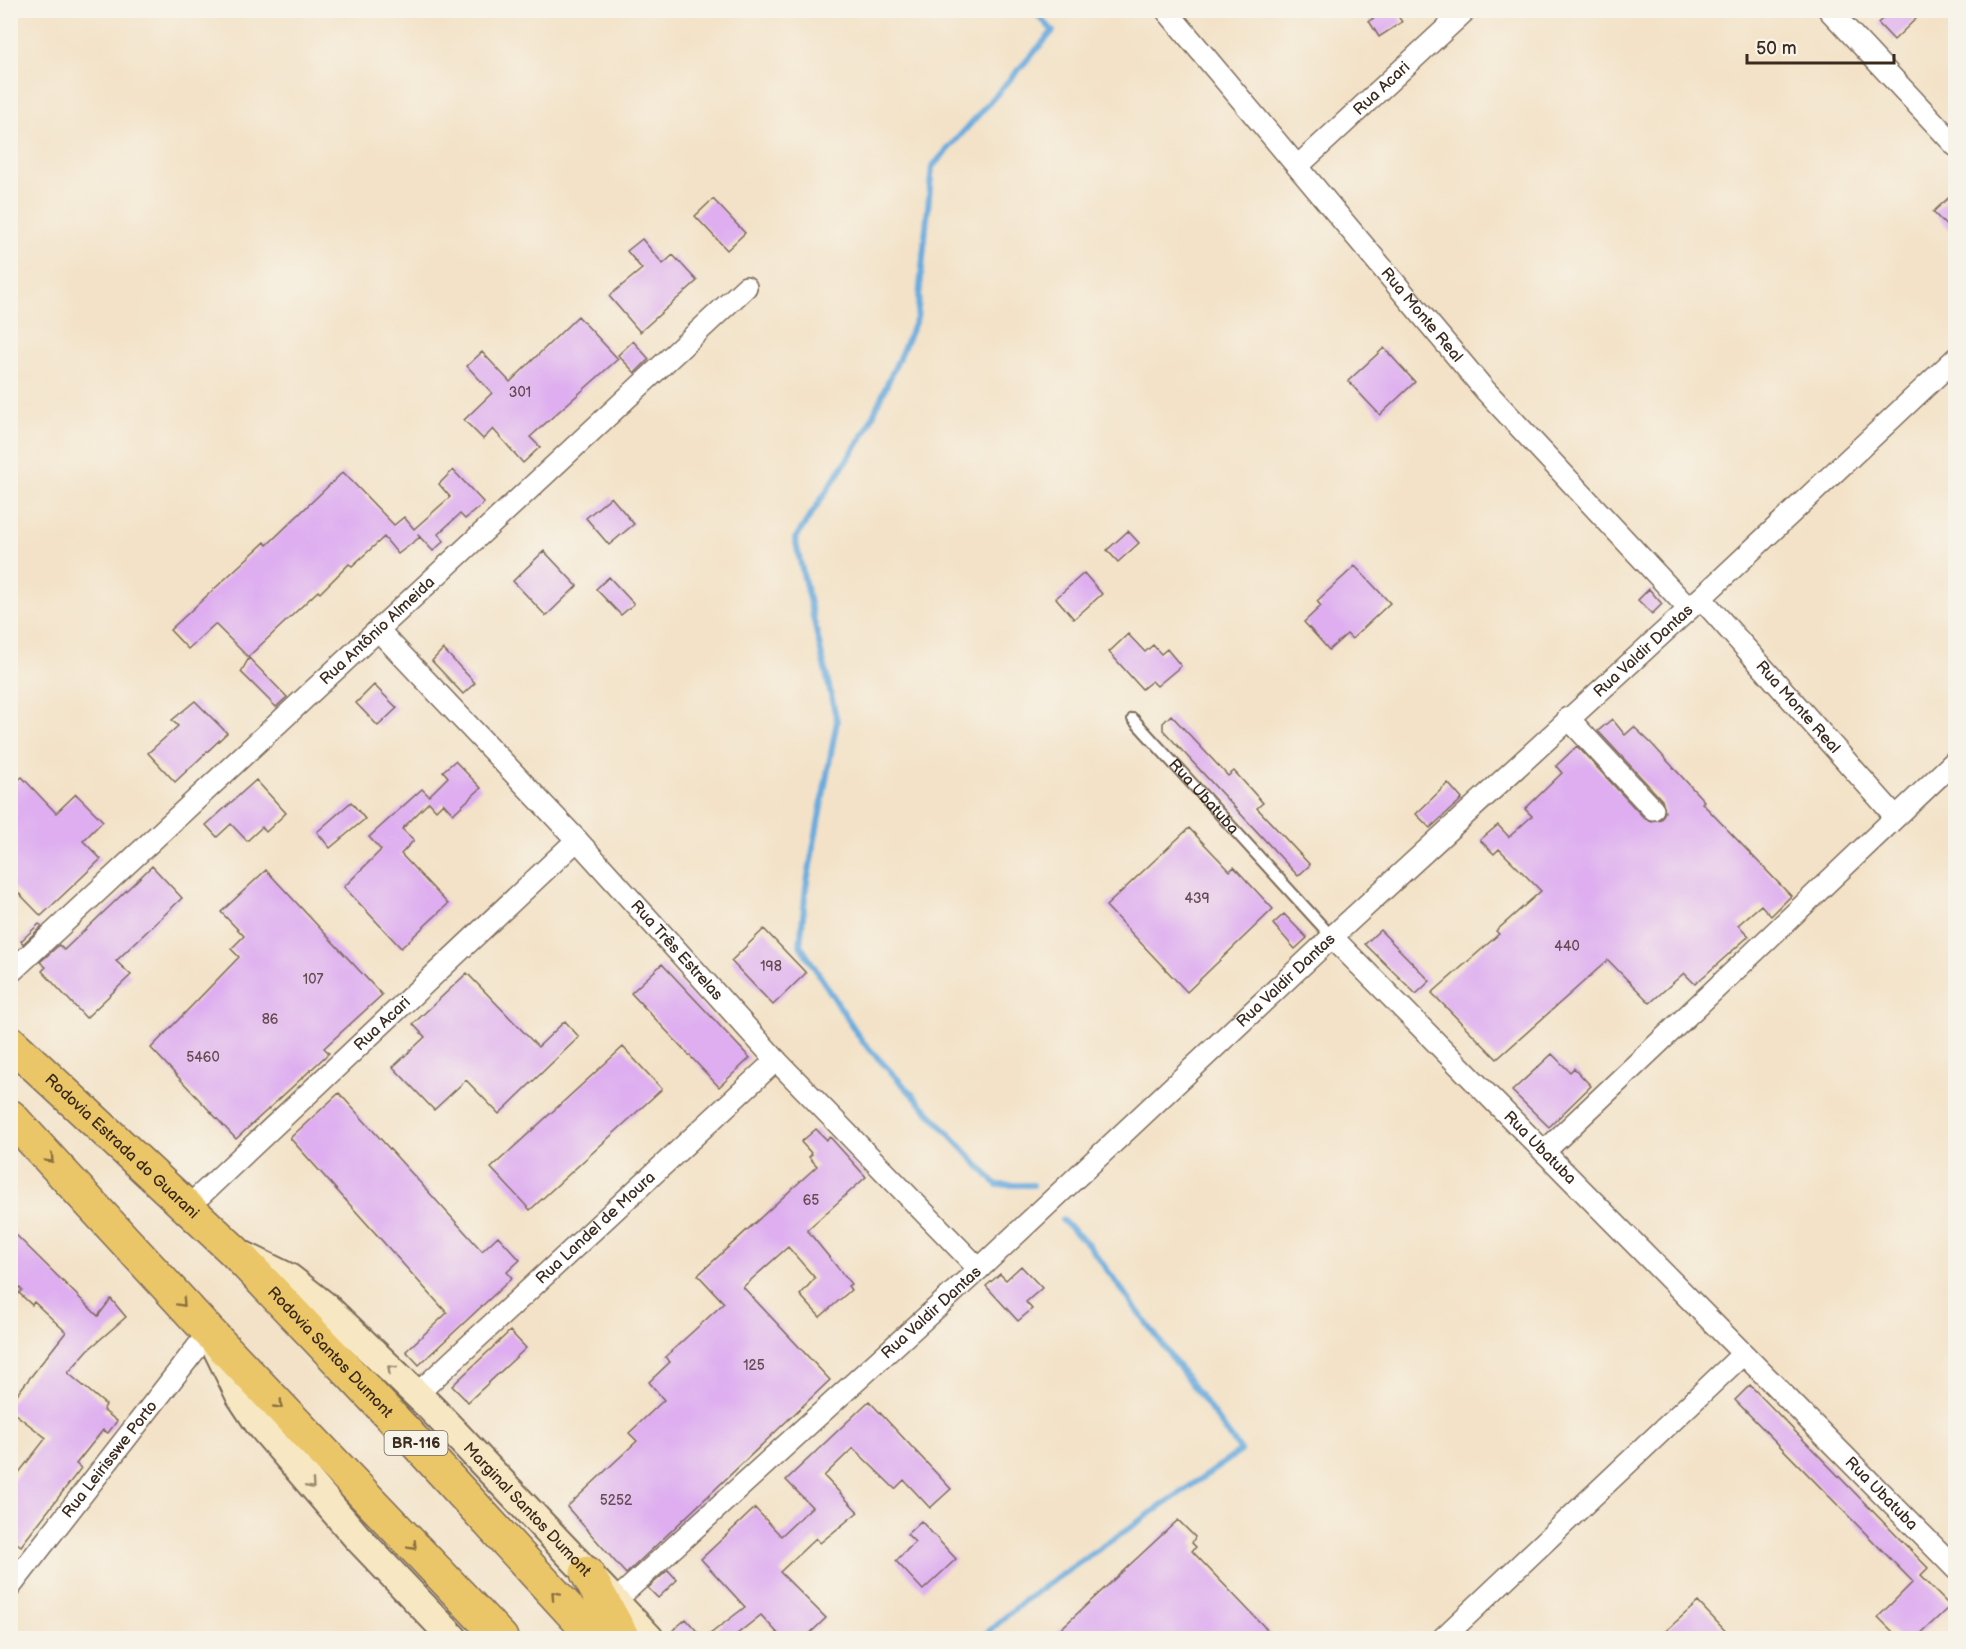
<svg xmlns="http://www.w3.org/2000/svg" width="1966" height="1649" font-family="'Balsamiq Sans',sans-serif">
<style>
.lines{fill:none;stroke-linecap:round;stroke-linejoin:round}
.stream{stroke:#69abdd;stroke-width:6}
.building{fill:#deaef0}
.lane-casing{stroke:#7b6a59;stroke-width:14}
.street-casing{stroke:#7b6a59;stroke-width:24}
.secondary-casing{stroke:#7b6a59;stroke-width:32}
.highway-casing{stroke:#7b6a59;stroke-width:36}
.lane{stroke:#fff;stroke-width:10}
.street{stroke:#fff;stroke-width:21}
.secondary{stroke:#f7e8c3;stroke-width:28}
.highway{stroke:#ebc669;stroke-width:33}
.oneway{stroke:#8a7040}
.oneway2{stroke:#998970}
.labels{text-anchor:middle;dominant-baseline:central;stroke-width:6;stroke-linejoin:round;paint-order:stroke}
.number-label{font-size:14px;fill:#644b52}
.shield{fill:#f7f3e8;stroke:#73665b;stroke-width:1.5}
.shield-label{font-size:15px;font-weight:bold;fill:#3b2a1e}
.street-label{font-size:16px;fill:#3b2a1e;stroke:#f7f3e8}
</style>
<rect width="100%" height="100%" fill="#f7f3e8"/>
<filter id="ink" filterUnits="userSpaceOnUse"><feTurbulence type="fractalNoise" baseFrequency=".0167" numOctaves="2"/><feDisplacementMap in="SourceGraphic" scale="12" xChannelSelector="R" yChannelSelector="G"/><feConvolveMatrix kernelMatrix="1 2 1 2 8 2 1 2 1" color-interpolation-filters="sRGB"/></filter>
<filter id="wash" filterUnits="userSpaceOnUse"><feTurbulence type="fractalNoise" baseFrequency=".008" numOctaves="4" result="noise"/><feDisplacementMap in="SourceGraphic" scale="24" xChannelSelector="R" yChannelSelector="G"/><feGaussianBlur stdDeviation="1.35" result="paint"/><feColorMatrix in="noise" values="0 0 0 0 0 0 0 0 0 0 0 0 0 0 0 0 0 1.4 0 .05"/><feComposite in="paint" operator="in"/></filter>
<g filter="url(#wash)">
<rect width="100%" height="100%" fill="#f3e2c7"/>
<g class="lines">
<path class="stream" d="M1033,10L1053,31L932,167L917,318L866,431L795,539L837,721L806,887L800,945L862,1041L997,1185H1033
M981,1638L1025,1600L1241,1451L1088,1244L1062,1220"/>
</g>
<g id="blocks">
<path class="building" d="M1386,10H1394L1402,22L1379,37L1369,21Z
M1876,10H1925L1894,40L1878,23L1883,18Z
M1956,191V236L1933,212Z
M713,199L745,233L727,250L695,216Z
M642,239L663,264L673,255L697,281L640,332L609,296L642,269L627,251Z
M578,316L618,359L530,437L540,447L523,463L493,429L483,439L464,420L492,393L467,366L482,352L510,382Z
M633,341L649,359L635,373L618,355Z
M1384,348L1415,382L1380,415L1348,381Z
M453,470L484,503L465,519L460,514L438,534L444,541L433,551L417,534L420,537L398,554L384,537L352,566L349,564L320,593L318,591L248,657L215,624L188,649L170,630L265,542L267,545L343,472L394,525L404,517L414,529L450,497L439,484Z
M611,497L634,524L609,545L586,518Z
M1128,531L1139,543L1118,562L1107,550Z
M544,551L577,586L546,616L513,581Z
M1355,566L1390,603L1352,639L1347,634L1329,650L1304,622L1321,606L1317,601Z
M1084,573L1102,594L1074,619L1056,598Z
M609,577L634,604L621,615L596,589Z
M1649,589L1662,604L1652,614L1638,600Z
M1128,634L1145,652L1153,645L1161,654L1167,649L1181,666L1157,686L1152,681L1142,689L1109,652Z
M443,649L475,683L463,694L432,661Z
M249,658L287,697L276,707L241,672Z
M374,685L397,708L378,726L356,703Z
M195,701L227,733L175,782L148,753L178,726L172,720Z
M1171,715L1228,776L1234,771L1263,803L1257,808L1310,865L1298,876L1163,730V723Z
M1612,719L1625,735L1634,727L1651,743L1704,801L1702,803L1791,896L1771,916L1761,905L1738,925L1749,936L1695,984L1684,973L1650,1003L1608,960L1497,1059L1432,993L1499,934L1496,931L1541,891L1499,849L1494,854L1480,840L1498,825L1509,837L1532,816L1525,809L1562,773L1556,766L1577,746L1644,818L1650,821L1661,819L1665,812L1662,800L1598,731Z
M455,761L481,788L453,814L443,803L436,810L429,802L402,829L414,840L401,854L448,904L401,948L344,887L381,850L369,837L422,789L429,796L448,777L443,771Z
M22,777L56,813L76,794L103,821L83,841L101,859L41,916L10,884V787Z
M256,780L286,813L266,832L262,827L247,841L231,824L217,837L206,825Z
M1448,783L1462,799L1430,828L1416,814Z
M351,802L365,819L330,848L317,832Z
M1189,828L1230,871L1234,867L1273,909L1187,992L1106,906Z
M152,866L182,898L116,961L131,975L86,1018L42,971L46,967L40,962L59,945L64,950Z
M266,870L382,995L324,1048L329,1053L236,1139L151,1048L239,957L231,949L244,936L221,912Z
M1284,914L1307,938L1295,949L1273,924Z
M39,924L42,926L23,944L21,941Z
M764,929L806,973L773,1005L731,961Z
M1380,930L1430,981L1416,994L1365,944Z
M662,964L750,1058L719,1087L631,993Z
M467,973L538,1047L565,1021L579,1037L499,1114L466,1080L434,1110L393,1067L425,1037L413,1024Z
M623,1047L662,1089L530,1210L491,1168Z
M1552,1054L1570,1072L1574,1068L1591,1086L1549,1127L1512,1091Z
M339,1093L482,1251L498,1236L520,1260L507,1272L512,1278L419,1365L406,1351L447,1313L290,1138Z
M816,1129L827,1140L830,1137L866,1177L807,1230L851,1284L848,1286L851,1290L820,1317L800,1295L815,1278L788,1247L743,1287L830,1380L626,1574L567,1507L637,1441L629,1433L664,1400L649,1382L670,1362L665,1357L724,1303L698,1275L817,1166L809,1157L812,1154L801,1142Z
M10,1229L98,1316L111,1299L126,1317L88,1350L68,1373L106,1405L103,1410L117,1421L108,1433L103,1430L76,1464L81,1468L21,1546L10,1538V1484L46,1438L10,1410V1403L66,1332L34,1302L32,1305L19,1293L22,1290L10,1279Z
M1021,1266L1042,1288L1026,1302L1032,1309L1018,1321L986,1286L1000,1274L1006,1280Z
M510,1331L526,1348L468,1402L452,1386Z
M1750,1385L1928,1568L1920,1576L1950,1606L1916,1638H1899L1878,1617L1913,1582L1735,1400Z
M869,1401L951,1489L930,1508L904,1480L895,1489L853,1448L824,1476L858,1512L820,1543L816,1538L780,1572L826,1618L805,1638H782L761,1615L732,1638H705L745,1607L701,1559L755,1508L781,1536L812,1507L786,1480Z
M1178,1520L1195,1537L1192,1543L1196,1547L1192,1551L1275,1638H1051Z
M921,1521L956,1559L923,1590L896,1561L915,1542L907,1534Z
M668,1570L677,1580L658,1598L648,1588Z
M1698,1602L1732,1638H1658Z
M686,1619L703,1638H679L672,1631Z"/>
</g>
</g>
<g filter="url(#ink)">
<use href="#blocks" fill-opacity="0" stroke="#7b6a59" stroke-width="1.5"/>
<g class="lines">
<defs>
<g id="lane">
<path id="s1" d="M1133,719L1332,937"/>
</g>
<g id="street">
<path id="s2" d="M1166,10L1484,389L1689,609"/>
<path d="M1829,10L1956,146"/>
<path id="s3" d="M1298,166L1466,10"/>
<path id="s4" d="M1701,598L1895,816"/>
<path id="s5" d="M378,630L577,840L776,1060L979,1269"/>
<path d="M1568,718L1653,809"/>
<path id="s6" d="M1332,937L1956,1569"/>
<path id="s7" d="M10,973L746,287"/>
<path d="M1544,1152L1956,760"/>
<path id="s8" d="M188,1207L577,840"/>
<path id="s9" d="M417,1394L776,1060"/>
<path id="s10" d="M10,1587L209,1332"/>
<path id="s11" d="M615,1601L979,1269L1332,937L1701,598L1956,358"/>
<path d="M1443,1638L1743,1354"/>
</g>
<g id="secondary">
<path id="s12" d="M240,1254L289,1278L326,1307L431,1408L649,1638"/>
<path d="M217,1348L240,1395L258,1422L357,1537L453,1638"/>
</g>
<g id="highway">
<path id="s13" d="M10,1042L234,1251L406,1432L595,1638"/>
<path d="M10,1116L209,1332L501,1638"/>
<path d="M587,1573L623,1638"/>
</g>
</defs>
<use href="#lane" class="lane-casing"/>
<use href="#street" class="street-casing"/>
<use href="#secondary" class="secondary-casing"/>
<use href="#highway" class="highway-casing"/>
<use href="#lane" class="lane"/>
<use href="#street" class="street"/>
<use href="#secondary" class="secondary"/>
<use href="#highway" class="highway"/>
</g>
<defs><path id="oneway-chevron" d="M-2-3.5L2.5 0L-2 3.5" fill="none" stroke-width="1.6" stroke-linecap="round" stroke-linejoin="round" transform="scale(1.5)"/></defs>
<g class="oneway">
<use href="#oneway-chevron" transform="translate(50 1159) rotate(47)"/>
<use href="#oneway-chevron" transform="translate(182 1303) rotate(47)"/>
<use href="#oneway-chevron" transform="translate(279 1405) rotate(46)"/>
<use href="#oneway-chevron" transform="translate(413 1546) rotate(46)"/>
<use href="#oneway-chevron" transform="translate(555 1595) rotate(-132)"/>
</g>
<g class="oneway2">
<use href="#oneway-chevron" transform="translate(391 1369) rotate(-136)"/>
<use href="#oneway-chevron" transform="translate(311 1485) rotate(49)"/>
</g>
</g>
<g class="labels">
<g class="number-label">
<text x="520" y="392">301</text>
<text x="1197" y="898">439</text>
<text x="1567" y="946">440</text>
<text x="771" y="966">198</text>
<text x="313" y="979">107</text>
<text x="270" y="1019">86</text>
<text x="203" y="1057">5460</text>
<text x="811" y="1200">65</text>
<text x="754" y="1365">125</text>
<text x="616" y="1500">5252</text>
</g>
<rect class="shield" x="384.5" y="1431" width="63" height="24" rx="4.5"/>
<g class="shield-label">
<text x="416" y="1443">BR-116</text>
</g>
<g class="street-label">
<text stroke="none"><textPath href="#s3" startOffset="114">Rua Acari</textPath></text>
<text stroke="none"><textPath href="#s2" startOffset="398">Rua Monte Real</textPath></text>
<text stroke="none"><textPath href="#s7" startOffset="502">Rua Antônio Almeida</textPath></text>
<text stroke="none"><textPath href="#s11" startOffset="1400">Rua Valdir Dantas</textPath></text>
<text stroke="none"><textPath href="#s4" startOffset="146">Rua Monte Real</textPath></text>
<text stroke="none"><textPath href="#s1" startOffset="105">Rua Ubatuba</textPath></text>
<text stroke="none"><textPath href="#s5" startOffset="438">Rua Três Estrelas</textPath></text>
<text stroke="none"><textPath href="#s11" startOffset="914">Rua Valdir Dantas</textPath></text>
<text stroke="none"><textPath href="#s8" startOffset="267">Rua Acari</textPath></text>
<text stroke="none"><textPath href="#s13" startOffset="153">Rodovia Estrada do Guarani</textPath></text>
<text stroke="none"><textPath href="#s6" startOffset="296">Rua Ubatuba</textPath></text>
<text stroke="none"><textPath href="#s9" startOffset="244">Rua Landel de Moura</textPath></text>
<text stroke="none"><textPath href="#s11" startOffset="428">Rua Valdir Dantas</textPath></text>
<text stroke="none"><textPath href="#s13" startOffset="446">Rodovia Santos Dumont</textPath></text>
<text stroke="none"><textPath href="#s10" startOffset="162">Rua Leirisswe Porto</textPath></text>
<text stroke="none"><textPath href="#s6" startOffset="782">Rua Ubatuba</textPath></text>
<text stroke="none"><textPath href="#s12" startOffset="387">Marginal Santos Dumont</textPath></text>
</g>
</g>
<rect width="1966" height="1649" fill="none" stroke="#f7f3e8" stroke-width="36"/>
<path d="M1747 54v9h147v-9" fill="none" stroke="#3b2a1e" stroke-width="3"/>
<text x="1756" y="54" font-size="18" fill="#3b2a1e" stroke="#f7f3e8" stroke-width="4.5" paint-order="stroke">50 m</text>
</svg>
